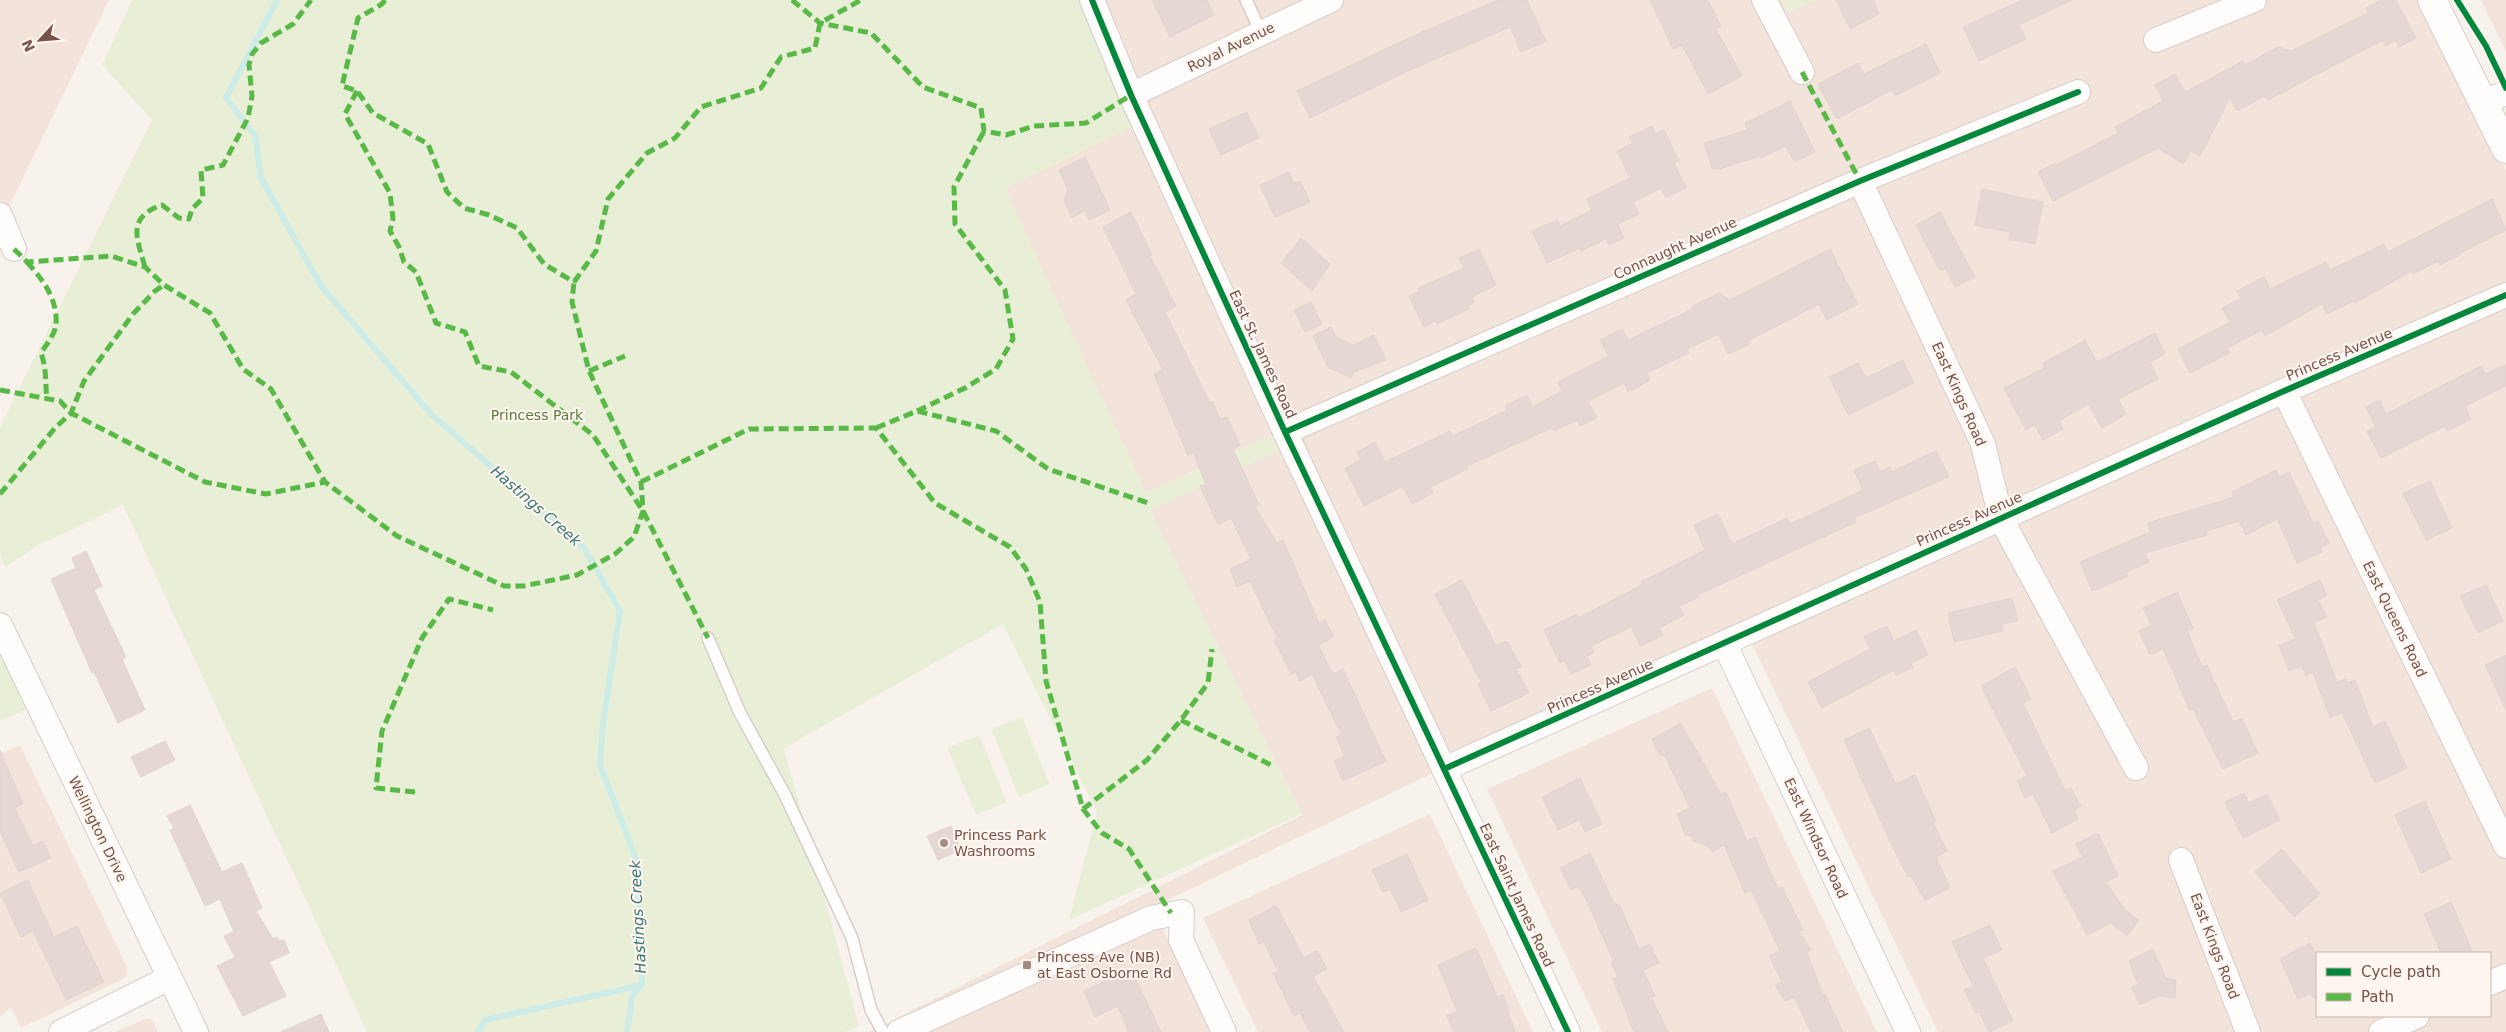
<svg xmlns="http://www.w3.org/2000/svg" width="2506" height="1032" font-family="'DejaVu Sans',sans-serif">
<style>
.residential{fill:#f3e4db;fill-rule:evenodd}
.green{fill:#e9efd7}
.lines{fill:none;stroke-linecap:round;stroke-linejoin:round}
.stream{stroke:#cdece8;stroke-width:6}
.building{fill:#e5d8d4;stroke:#e2d3ce}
.service-casing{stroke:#d7cdca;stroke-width:14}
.minor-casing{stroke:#d7cdca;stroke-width:26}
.secondary-casing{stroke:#d9ceca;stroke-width:30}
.service{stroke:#fefdfc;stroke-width:11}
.minor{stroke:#fefdfc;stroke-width:24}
.secondary{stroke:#fefdfc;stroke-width:28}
.quiet{stroke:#58b947;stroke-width:5;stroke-dasharray:10 5;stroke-linecap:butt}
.cycleway-casing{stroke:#fff6ef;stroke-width:9}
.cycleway{stroke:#00873e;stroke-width:6}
.poi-dot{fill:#a58a83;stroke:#fff6ef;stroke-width:2}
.labels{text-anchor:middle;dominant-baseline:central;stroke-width:4;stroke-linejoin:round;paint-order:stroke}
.street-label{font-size:14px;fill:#79524a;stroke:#fff6ef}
.park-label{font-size:14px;fill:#5b7a3e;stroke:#fff6ef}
.poi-label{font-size:14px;fill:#79524a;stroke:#fff6ef;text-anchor:start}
.water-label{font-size:15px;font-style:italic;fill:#397876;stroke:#fff6ef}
</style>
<rect width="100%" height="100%" fill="#f8f2ed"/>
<path class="residential" d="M0,0H109L7,211L0,243Z
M1084,0H2423L2506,171V1032H1938L1743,625L1153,907L1212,1032H869L1302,815L1149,510L1294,443L1287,428L1146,493L1004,189ZM2317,953H2490V1016H2317Z
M2481,0H2506V52Z
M1712,688L1877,1032H1602L1487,789Z
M20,745L127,967V974L123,979L21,1028L11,1007L0,1017V754Z
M1430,814L1533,1032H1258L1203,918Z
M148,1018L154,1022L158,1032H115Z"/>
<path class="green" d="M132,0H1084L1139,123L1005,189L1146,493L1287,428L1294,443L1150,510L1301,814L1069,920L1097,812L1003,624L784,748L859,1026L845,1032H367L123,505L37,546L5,567L0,555V427L152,120L102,65Z
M1782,0H1816L1788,13Z
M0,621L36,705L0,721Z
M1022,717L1050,784L1019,797L991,729Z
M979,735L1007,802L976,815L947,748Z"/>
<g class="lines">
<path class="stream" d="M277,0L226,98L255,135L261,178L321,286L431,414L584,548L620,611L603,723L600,765L637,861L642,985L485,1020L478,1032
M627,1032L632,996L642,985"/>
</g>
<path class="building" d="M1152,0H1207L1214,15L1170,37Z
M1498,0H1527L1546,41L1521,52L1510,27L1412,69L1310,118L1297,91L1413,36Z
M1650,0H1708L1721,26L1716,29L1742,76L1708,94L1682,45L1673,49Z
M1836,0H1873L1879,14L1850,29Z
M2022,0H2072L2019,25L2026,39L1979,61L1963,27Z
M2381,0H2396L2416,38L2399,47L2396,40L2386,46L2383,40L2268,100L2265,96L2237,111L2230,98L2200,156L2191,151L2183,164L2158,148L2053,201L2038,172L2055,163L2056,165L2118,133L2115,127L2163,101L2155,85L2175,74L2185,92L2243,61L2245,65L2278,47L2291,51L2368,13L2366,8Z
M1926,44L1940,73L1895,96L1892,90L1837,119L1818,84L1858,63L1864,74Z
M1790,101L1815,152L1794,162L1786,146L1761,158L1760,156L1719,169H1712L1704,143L1748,130L1745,123Z
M1247,112L1259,138L1221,155L1209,129Z
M1652,126L1655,134L1664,130L1679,161L1674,163L1686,188L1666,197L1661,188L1633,202L1639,214L1618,224L1624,238L1609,245L1606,239L1581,251L1580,248L1547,263L1532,231L1557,220L1560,226L1592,210L1587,199L1630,178L1617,151L1633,143L1629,137Z
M1085,157L1110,210L1089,220L1085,210L1072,218L1064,200L1068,189L1059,170Z
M1289,172L1294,183L1300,181L1310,202L1275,217L1260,185Z
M1982,189L2043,202L2035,244L2008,239L2010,232L1975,225Z
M2492,199L2506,230L2460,253V255L2440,265L2438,261L2413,274L2412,271L2355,303L2354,301L2327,314L2322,304L2265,336L2262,330L2227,348L2230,353L2190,373L2178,349L2230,322L2222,308L2241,298L2237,291L2264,277L2270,289L2326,262L2330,270L2384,244L2388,252Z
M1131,212L1152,255L1150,256L1176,306L1165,312L1210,403L1212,401L1220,419L1227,417L1240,445L1233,449L1259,505L1255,507L1277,543L1283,540L1319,623L1325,620L1334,637L1318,645L1333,674L1343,669L1386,761L1343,781L1334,761L1345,756L1336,737L1341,734L1312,674L1300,681L1296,672L1291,674L1274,640L1277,638L1250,581L1237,587L1230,569L1251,559L1231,518L1218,525L1200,486L1206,484L1193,453L1188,456L1154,374L1163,370L1126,300L1136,294L1103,227Z
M1940,212L1975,277L1955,287L1945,268L1940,271L1916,225Z
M1301,238L1330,264L1312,291L1281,263Z
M1479,249L1496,285L1472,297L1474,303L1468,306L1469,309L1437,324L1436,321L1424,327L1409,296L1420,291L1418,288L1464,268L1459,258Z
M1830,249L1858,304L1827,320L1819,304L1748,341L1750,344L1728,354L1719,334L1687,349L1689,353L1647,373L1650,380L1628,392L1624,383L1588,401L1597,418L1580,426L1577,420L1554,431L1552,428L1467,466L1468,469L1430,487L1433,493L1412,504L1403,486L1364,506L1345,468L1361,460L1357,452L1375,442L1385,462L1450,431L1453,436L1507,410L1505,406L1527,395L1532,407L1562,391L1558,382L1609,356L1600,340L1622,329L1628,340L1693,309V306L1719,293L1730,300Z
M1311,302L1322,324L1305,332L1294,310Z
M1331,327L1337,338L1354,345L1374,335L1386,360L1354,372L1351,378L1328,367L1313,336Z
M2155,333L2165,354L2150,362L2158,379L2118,399L2126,414L2102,428L2088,404L2059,421L2063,429L2043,440L2035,425L2026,430L2004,388L2045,368L2043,363L2085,340L2097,362Z
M1903,360L1914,383L1848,415L1829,377L1858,363L1866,378Z
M2506,365V386L2465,406L2471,419L2447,431L2445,426L2381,458L2367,431L2376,427L2366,407L2380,400L2386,414L2481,366L2485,374Z
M1936,451L1949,477L1854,518L1856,522L1698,595L1699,597L1679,606L1684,615L1659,628L1663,635L1640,646L1631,627L1591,646L1594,653L1587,656L1591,665L1571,674L1564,660L1560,663L1544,630L1577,614L1578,618L1642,585L1641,582L1705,550L1694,525L1718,514L1732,544L1787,518L1790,524L1863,490L1854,470L1875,461L1880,472L1890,467L1891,472Z
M2276,470L2279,477L2289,472L2313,523L2318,521L2329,543L2320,548L2322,552L2297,563L2277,519L2246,535L2239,521L2206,531L2207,535L2145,553L2149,562L2126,572L2128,576L2092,591L2080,562L2150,532L2148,523L2234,497L2232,492Z
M2430,481L2452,528L2426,540L2403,493Z
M86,551L102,586L94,590L126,657L122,659L145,710L118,723L94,672L92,673L51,579L76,568L72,558Z
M1462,580L1496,646L1507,641L1521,667L1516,669L1529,693L1491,711L1478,684L1481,682L1435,594Z
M2320,580L2327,595L2318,600L2327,617L2314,623L2337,682L2346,679L2348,683L2355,680L2373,727L2385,721L2407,768L2375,783L2342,713L2330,718L2313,672L2306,675L2302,666L2289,671L2279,645L2296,639L2277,600Z
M2486,585L2503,621L2478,633L2460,596Z
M2177,592L2193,628L2187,630L2202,667L2207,665L2233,722L2242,718L2258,753L2223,769L2193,709L2190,711L2163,649L2150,655L2139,631L2151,625L2143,608Z
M2012,598L2018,621L2002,624L2003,631L1954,642L1948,613Z
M1887,626L1894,641L1916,630L1928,655L1911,663L1913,668L1896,675L1894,670L1822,708L1808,682L1870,649L1864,636Z
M2506,655V710L2485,665Z
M2015,667L2031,699L2023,703L2065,790L2071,788L2081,806L2074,810L2078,819L2052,833L2033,794L2025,798L2017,781L2027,776L1981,686Z
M1681,723L1721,794L1726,792L1747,841L1755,837L1778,889L1782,887L1803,930L1799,931L1811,950L1807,952L1823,995L1825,994L1843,1032H1811L1794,997L1785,1001L1775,985L1782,982L1769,956L1780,951L1751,890L1745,893L1724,845L1712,852L1708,846L1693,841L1691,836L1685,834L1677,814L1690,808L1665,756L1659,754L1652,739Z
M1869,728L1896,784L1915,775L1936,821L1933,823L1947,851L1936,857L1950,888L1925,900L1911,876L1908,877L1888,837L1844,740Z
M165,741L175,760L141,777L131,757Z
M0,750L23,804L15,808L33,846L43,841L51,858L19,872L0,832Z
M1580,778L1602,824L1585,832L1579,820L1558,830L1542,797Z
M2244,793L2249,803L2267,794L2280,820L2243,838L2225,802Z
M2425,801L2451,859L2421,873L2395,815Z
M190,805L222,872L242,863L262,908L256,911L273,939L277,937L280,941L284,940L289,953L269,962L286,996L243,1016L217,966L235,957L224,936L234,932L220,899L205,906L170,830L174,828L167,816Z
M951,826L961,850L938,860L927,836Z
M2098,833L2118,876L2106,882L2125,910L2139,920L2127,936L2111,923L2087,935L2053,871L2083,857L2076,844Z
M2282,849L2320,894L2294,917L2255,872Z
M1590,853L1615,905L1619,904L1639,949L1650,944L1659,963L1643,970L1655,996L1651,997L1668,1032H1634L1613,979L1618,977L1611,962L1613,960L1589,906L1579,886L1571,890L1560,868Z
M1407,854L1428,900L1401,912L1390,889L1383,892L1372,870Z
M28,880L54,937L77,926L104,982L66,1000L33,931L21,937L0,893Z
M2451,902L2473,953H2441L2424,914Z
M1276,905L1304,958L1317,951L1327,969L1313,976L1344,1032H1310L1300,1013L1294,1016L1273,973L1278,971L1264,942L1259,944L1249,920Z
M1990,925L2002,950L1983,958L2013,1021L1989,1032L1979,1012L1976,1013L1964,990L1973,986L1952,942Z
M2310,943L2317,956V1000L2309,994L2298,999L2280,959Z
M1476,948L1497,997L1503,994L1515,1032H1453L1447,1015L1457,1011L1438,965Z
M2153,949L2166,978L2176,980L2175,998L2158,996L2140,1005L2132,987L2138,984L2129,961Z
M1131,969L1161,1032H1128L1118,1006L1095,1017L1084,991Z
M321,1014L329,1032H281Z"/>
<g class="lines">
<defs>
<path id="service" d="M1246,0L1261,32
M708,638L740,713L785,795L852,938L871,1010L883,1032"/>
<path id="minor" d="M1092,0L1131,95L1285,432L1568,1032
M1764,0L1802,72
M2156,40L2254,0
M1131,95L1331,0
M2483,102L2506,93
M1860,181L1983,444L2001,519L2136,768
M0,215L14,249
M2284,391L2506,846
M1285,432L1860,181L2078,92
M0,625L196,1032
M1724,643L1908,1032
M1444,769L2284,391L2506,295
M2181,860L2248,1032
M2490,983L2506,976
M61,1032L169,978
M899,1032L1151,918L1182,912L1181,940L1224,1032
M2381,1032L2417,1016"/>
<path id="secondary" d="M2432,0L2506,149"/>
</defs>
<use href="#service" class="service-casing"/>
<use href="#minor" class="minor-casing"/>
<use href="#secondary" class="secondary-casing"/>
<use href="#service" class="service"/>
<use href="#minor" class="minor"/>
<use href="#secondary" class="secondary"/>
<path class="quiet" d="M385,0L382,4L358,18L342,86L357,91L373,113L428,144L447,192L464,208L489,215L517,228L544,264L574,282
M792,0L820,23L871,33L923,87L981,108L984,131L1006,135L1034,126L1086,123L1131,95
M1802,72L1860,181
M357,91L345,114L390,193L393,219L390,231L399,247L404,262L416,272L436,323L465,332L479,366L511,372L593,435L643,511L708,638
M14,249L27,262L111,256L145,267L164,285L210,313L243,369L271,389L325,482
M27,262C43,280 58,299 56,325C55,334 46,345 41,353C47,370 45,382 47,400
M145,267C137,239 126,217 162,205L179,218L189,219L192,209L203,198L201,170L223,165L248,118L252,96L249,65L252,54L261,43L293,24L311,0
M574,282L596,251L608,199L647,153L675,138L701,107L761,88L781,57L815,48L820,23L861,0
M589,371L625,356
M0,390L60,401L71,413L205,482L266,494L325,482L397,536L504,586H524L577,575L615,554L634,537L643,511L641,482L589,371L572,302L574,282
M917,411L965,388L996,369L1013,339L1005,290L955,224L954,187L984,131
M876,428L917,411L996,431L1048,469L1148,503
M641,482L749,429L876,428L935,503L1010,547L1026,569L1040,602L1046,681L1083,809L1102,833L1129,849L1171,913
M0,494L55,428L71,413L84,381L133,314L155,291L164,285
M1181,720L1271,765
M415,792L376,788L382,731L422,638L449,599L493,610
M1083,809L1147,760L1181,720L1208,683L1212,649"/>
<defs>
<path id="cycleway" d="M1092,0L1131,95L1285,432L1568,1032
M2457,0L2486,46L2506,88
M1285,432L1860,181L2078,92
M1444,769L2284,391L2506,295"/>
</defs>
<use href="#cycleway" class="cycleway-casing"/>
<use href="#cycleway" class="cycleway"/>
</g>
<g class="poi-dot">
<circle cx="944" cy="843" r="5"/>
<rect x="1022" y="960" width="10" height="10" rx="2.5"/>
</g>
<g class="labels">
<g class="street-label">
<text transform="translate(1231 47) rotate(-26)">Royal Avenue</text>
<text transform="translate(1675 248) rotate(-24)">Connaught Avenue</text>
<text transform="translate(1263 354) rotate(65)">East St. James Road</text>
<text transform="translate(2339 354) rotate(-23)">Princess Avenue</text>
<text transform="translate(1959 394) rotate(66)">East Kings Road</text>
<text transform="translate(1969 519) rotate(-24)">Princess Avenue</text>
<text transform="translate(2395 619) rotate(64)">East Queens Road</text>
<text transform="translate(1600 686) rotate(-24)">Princess Avenue</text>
<text transform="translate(98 829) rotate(64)">Wellington Drive</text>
<text transform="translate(1816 838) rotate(65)">East Windsor Road</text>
<text transform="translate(1517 895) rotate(65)">East Saint James Road</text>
<text transform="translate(2215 946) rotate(69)">East Kings Road</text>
</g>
<g class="park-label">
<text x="537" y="415">Princess Park</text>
</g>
<g class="poi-label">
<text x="954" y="835">Princess Park<tspan x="954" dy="16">Washrooms</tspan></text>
<text x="1037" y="957">Princess Ave (NB)<tspan x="1037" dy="16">at East Osborne Rd</tspan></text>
</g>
<g class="water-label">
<text transform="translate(536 506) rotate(41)">Hastings Creek</text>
<text transform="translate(638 917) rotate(-93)">Hastings Creek</text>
</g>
</g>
<rect x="2316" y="952" width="175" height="65" fill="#fff6ef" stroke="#c9b4ad"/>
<rect x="2326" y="968" width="25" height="8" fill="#00873e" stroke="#c9b4ad"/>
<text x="2361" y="977" font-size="15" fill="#79524a">Cycle path</text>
<rect x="2326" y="993" width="25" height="8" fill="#58b947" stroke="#c9b4ad"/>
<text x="2361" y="1002" font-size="15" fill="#79524a">Path</text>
<g transform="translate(40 40) rotate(244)" stroke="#fff6ef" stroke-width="4" paint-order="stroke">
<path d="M0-4L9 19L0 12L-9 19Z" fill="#79524a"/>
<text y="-8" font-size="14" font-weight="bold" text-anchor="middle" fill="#79524a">N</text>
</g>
</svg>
